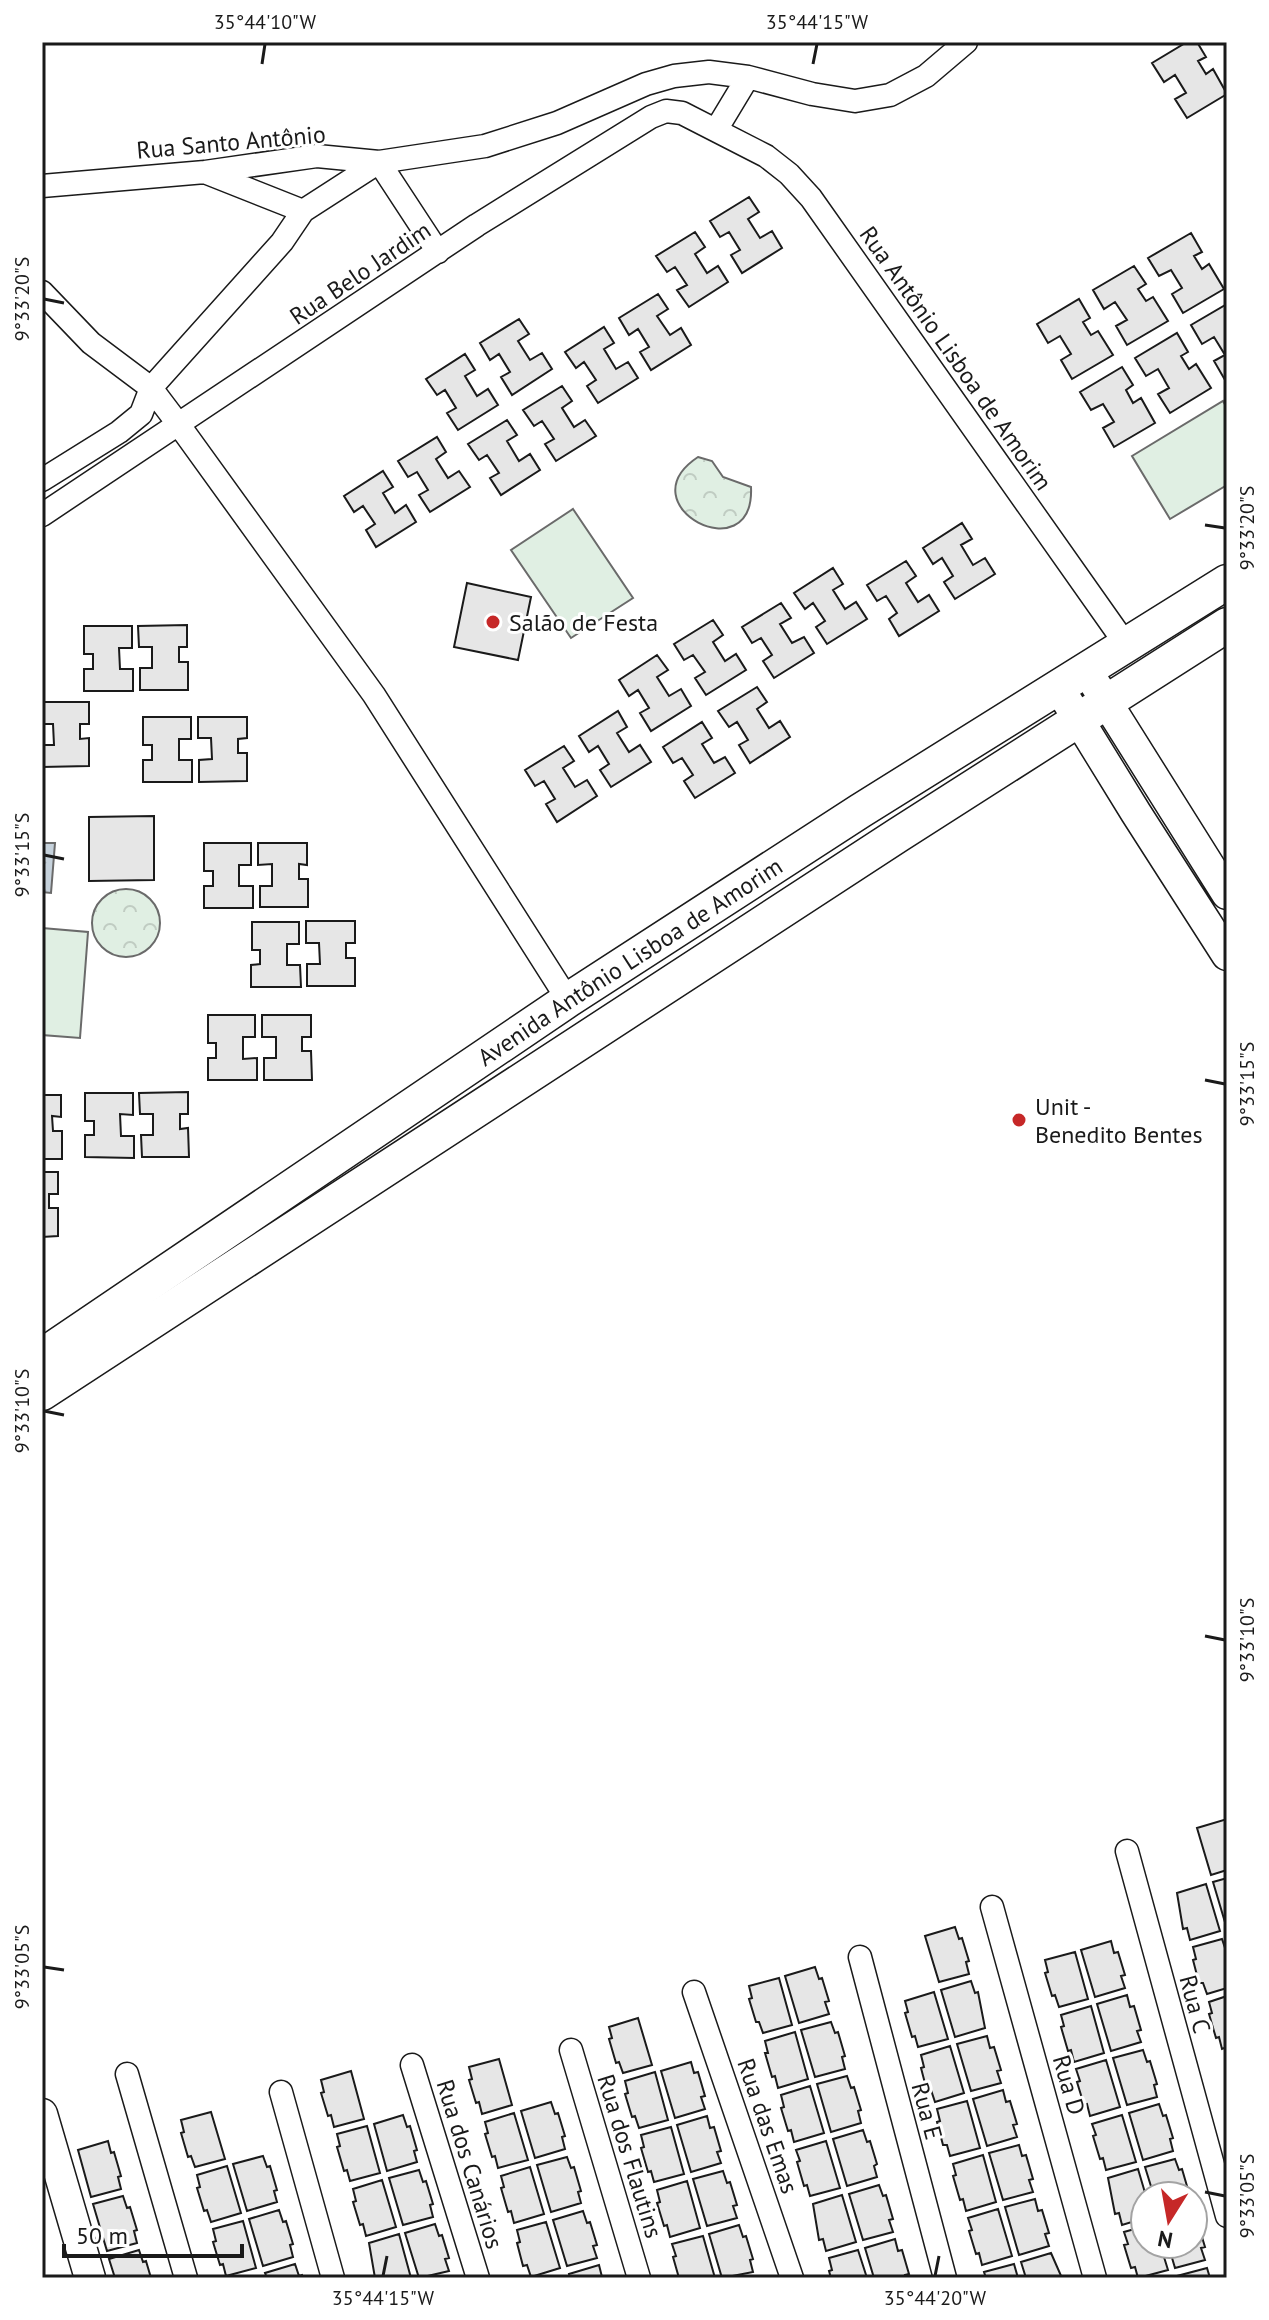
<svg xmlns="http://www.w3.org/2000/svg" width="1269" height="2320" font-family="'PT Sans',sans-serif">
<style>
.grass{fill:#e0efe3;stroke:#6a6a6a;stroke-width:2}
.forest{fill:url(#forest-crowns);stroke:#6a6a6a;stroke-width:2}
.water{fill:url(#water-ripples);stroke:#6a6a6a;stroke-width:2}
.building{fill:#e6e6e6;stroke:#1a1a1a;stroke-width:2}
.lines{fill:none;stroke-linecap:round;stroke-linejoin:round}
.street-casing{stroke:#1a1a1a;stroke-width:25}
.secondary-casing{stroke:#1a1a1a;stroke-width:33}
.primary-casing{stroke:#1a1a1a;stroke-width:37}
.street{stroke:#fff;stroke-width:22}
.secondary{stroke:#fff;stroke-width:30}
.primary{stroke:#fff;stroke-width:34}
.ticks{fill:none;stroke:#1a1a1a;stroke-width:3}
.poi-dot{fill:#c62828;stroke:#fff;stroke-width:3}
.labels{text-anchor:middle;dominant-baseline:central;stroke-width:6;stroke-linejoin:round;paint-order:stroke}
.street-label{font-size:24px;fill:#1a1a1a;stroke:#fff}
.poi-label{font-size:24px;fill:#1a1a1a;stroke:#fff;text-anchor:start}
.neatline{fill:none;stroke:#1a1a1a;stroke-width:3}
.ticks-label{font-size:20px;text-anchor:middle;fill:#1a1a1a}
</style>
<defs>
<pattern id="forest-crowns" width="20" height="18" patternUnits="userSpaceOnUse" patternTransform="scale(2)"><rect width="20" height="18" fill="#e0efe3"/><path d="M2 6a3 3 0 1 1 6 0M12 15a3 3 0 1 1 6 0" fill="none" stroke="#c0ccc2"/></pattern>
<pattern id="water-ripples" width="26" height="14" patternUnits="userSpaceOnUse" patternTransform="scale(2)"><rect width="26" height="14" fill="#c6d2dc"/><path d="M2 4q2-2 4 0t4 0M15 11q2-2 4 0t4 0" fill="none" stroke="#aab4bc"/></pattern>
</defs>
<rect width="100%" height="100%" fill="#fff"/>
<path class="grass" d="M1223,401L1227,408V485L1170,519L1132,456Z
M573,509L633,598L571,638L511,550Z
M42,928L88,932L80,1038L42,1035Z"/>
<path class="forest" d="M698,457L712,461L723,477L751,487C755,573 624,506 698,457Z
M92 923a34 34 0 1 1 68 0a34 34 0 1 1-68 0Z"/>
<path class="water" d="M42,843H55L51,893L42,892Z"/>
<path class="building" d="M1187,42H1197L1206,57L1198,61L1206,74L1213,69L1227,94L1187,118L1175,99L1186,93L1175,75L1164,82L1152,63Z
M749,197L759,212L748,219L760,238L772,231L782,248L742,273L731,255L740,250L729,232L720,237L710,221Z
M695,232L705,247L695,254L707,273L718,266L728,282L689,307L677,290L687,285L675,267L667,272L656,256Z
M1191,233L1202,252L1194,256L1202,269L1209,264L1224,289L1183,313L1172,294L1182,288L1171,270L1159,276L1148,258Z
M1134,266L1146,284L1138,289L1146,301L1153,297L1168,321L1127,345L1116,326L1127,320L1115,302L1104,309L1093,290Z
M658,294L668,309L657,316L670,335L681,328L691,345L651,370L640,352L649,347L638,329L629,335L619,318Z
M1079,299L1090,318L1083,322L1091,335L1098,331L1113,355L1072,379L1061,360L1071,354L1060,336L1048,343L1037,324Z
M1227,304V379L1225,380L1214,361L1225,355L1214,337L1202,344L1191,325Z
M519,319L529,334L518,341L530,360L542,353L552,369L512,395L501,377L510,372L499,354L490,360L480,343Z
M604,327L614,343L604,349L616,369L628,362L638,378L598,403L587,386L596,380L584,362L576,368L565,352Z
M1177,333L1188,352L1181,356L1189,369L1196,364L1211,388L1170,413L1158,394L1169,388L1158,369L1146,376L1135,358Z
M465,354L475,370L465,376L477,396L488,389L498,405L458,430L447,413L456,408L445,390L437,395L426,379Z
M1122,367L1133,385L1126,390L1133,403L1141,398L1155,423L1114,447L1103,428L1114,422L1103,404L1091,410L1080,392Z
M562,386L572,401L562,408L574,427L585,420L596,436L556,461L545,444L554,439L542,421L534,426L523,410Z
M507,420L517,435L507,441L519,461L530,454L540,470L501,495L490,478L499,473L487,455L479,460L468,444Z
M437,437L446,452L436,459L448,478L459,471L470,487L430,512L419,495L428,490L417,472L408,477L398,461Z
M383,471L393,487L383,493L395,513L406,505L416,522L376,547L366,530L375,524L363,506L354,512L344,496Z
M962,523L972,539L961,545L973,565L985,558L995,574L955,599L944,582L953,576L942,558L933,564L923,548Z
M906,561L916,576L906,583L918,602L929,595L939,611L899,636L889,619L897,613L886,596L877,601L867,585Z
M833,568L843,584L833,590L845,609L856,602L867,619L827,644L816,627L825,621L813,603L805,609L794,593Z
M467,583L531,597L518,660L454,647Z
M781,603L791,618L780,624L792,643L804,637L814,653L774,678L763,661L772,655L761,638L752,643L742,627Z
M713,620L723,635L713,642L725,661L736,654L746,670L706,695L695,678L705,672L693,655L684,660L674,644Z
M187,625V647H179V662H188V690H140V668H152V647H139L138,626Z
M84,626H132V648H119L120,669H133V691H84V669H93V654H84Z
M657,655L668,670L657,677L669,696L681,689L691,706L651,731L640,713L649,708L638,690L629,696L619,680Z
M757,687L767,702L757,709L769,728L780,721L790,737L750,763L739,745L748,740L737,722L729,727L718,711Z
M42,702H89V724H80V739L89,738V766L42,767V745H54L53,724H42Z
M618,711L627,727L617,733L629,752L640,745L651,762L611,787L600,770L609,764L598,746L589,752L579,736Z
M143,717H191V739H179V760H192V782H143V760H152V745H143Z
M198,717H247V738L238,739V753H247V781L199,782V760L212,759L211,738H198Z
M702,722L712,738L702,744L714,763L725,757L735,773L695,798L684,781L693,775L682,758L673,763L663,747Z
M564,746L574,761L563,768L575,787L587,780L597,796L557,822L546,804L555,799L544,781L535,786L525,770Z
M154,816V880L89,881V817Z
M204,843H251V865H239V886H253V908H204V886H213V871H204Z
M258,843H307V865L299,864V879H308V907H260V886H272V864L258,865Z
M306,921H355V943H346V958H355V986H307V964H320L319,943H306Z
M252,922H299V944H287V965H300L301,987H251V965L260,964V950H252Z
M208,1015H255V1037H243V1059L257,1058V1080H208V1058H216V1043H208Z
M262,1015H311V1037H302V1051H311L312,1080H264V1058H276V1037H262Z
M188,1092V1114H180V1129L188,1128L189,1157H142L141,1135H153V1114H140L139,1093Z
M85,1093H133V1115L120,1114L121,1136H134V1158L85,1157V1135H94V1121H85Z
M42,1095H61V1117L52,1116L53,1131H62V1159H42Z
M42,1172H58V1194H49V1208H58V1236L42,1237Z
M1227,1819V1870L1211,1875L1197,1828Z
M1227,1878V1929L1213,1882Z
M1206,1884L1220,1931L1190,1940L1187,1928L1183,1929L1177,1893Z
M955,1927L959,1939L962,1938L969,1961L966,1962L969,1974L939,1982L925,1936Z
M1222,1939L1227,1954V1988L1207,1994L1203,1983H1199L1193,1960L1196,1959L1193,1947Z
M1111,1941L1114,1953L1118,1952L1125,1975L1121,1976L1125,1988L1095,1997L1081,1950Z
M1075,1952L1088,1999L1059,2007L1055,1995L1052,1996L1045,1973L1048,1972L1045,1960Z
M815,1967L819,1979L822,1978L829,2001L825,2002L829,2014L799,2023L785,1976Z
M779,1978L792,2025L763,2033L759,2022H756L749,1999L752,1998L749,1986Z
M971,1981L975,1993L978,1992L985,2028L955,2037L941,1990Z
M934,1992L948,2039L918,2047L915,2036L912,2037L905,2013L908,2012L905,2001Z
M1127,1995L1130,2007L1134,2006L1141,2030L1137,2031L1141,2042L1111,2051L1097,2004Z
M1227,1996V2047L1222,2049L1219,2037L1216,2038L1209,2014L1212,2013L1209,2002Z
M1091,2006L1104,2053L1074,2062L1071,2050L1068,2051L1061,2027L1064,2026L1061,2015Z
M638,2018L652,2065L623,2073L619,2062L616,2063L609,2039L612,2038L609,2027Z
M831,2022L835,2033L838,2032L845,2056L842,2057L845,2069L815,2077L801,2030Z
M795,2032L808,2079L778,2088L775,2076L772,2077L765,2053H768L765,2041Z
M987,2036L990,2048L994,2047L1001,2070L997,2071L1001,2083L971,2091L957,2044Z
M950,2046L964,2093L935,2102L931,2090L927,2091L921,2068L924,2067L921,2055Z
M1143,2050L1147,2062L1150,2061L1157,2084L1154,2085L1157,2097L1127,2105L1113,2058Z
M499,2059L512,2105L482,2114L479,2102L476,2103L469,2080L472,2079L469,2067Z
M1106,2060L1120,2107L1090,2116L1087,2104L1084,2105L1077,2082L1080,2081L1076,2069Z
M691,2062L694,2073L698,2072L705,2096L701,2097L705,2109L675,2118L661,2071Z
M351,2071L364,2119L334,2127L331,2115L328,2116L321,2093L324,2092L321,2080Z
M655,2072L668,2120L639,2128L635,2116L632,2117L625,2094L628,2093L625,2081Z
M847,2076L851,2088L854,2087L861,2110L858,2111L861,2123L831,2132L817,2084Z
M810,2086L824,2133L794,2142L791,2130L788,2131L781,2108L784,2107L781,2095Z
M1003,2090L1006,2102L1010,2101L1017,2124L1013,2125L1017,2137L987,2146L973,2099Z
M967,2101L980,2148L950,2156L947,2145H943L937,2122L940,2121L937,2109Z
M551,2102L555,2114L558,2113L565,2136L562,2137L565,2149L535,2158L521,2111Z
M1159,2104L1163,2116L1166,2115L1173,2138L1170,2139L1173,2151L1143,2160L1129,2113Z
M211,2112L225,2159L195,2167L191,2156L188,2157L181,2133L184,2132L181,2120Z
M514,2113L528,2160L498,2168L495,2156L492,2157L485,2134L488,2133L485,2122Z
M403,2115L407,2127L410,2126L417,2150L414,2151L417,2162L387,2171L374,2124Z
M1122,2115L1136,2162L1106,2170L1103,2158L1100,2159L1093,2136L1096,2135L1092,2124Z
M707,2116L710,2128L714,2127L721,2151L717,2152L721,2163L691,2172L677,2125Z
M367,2126L380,2173L350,2181L347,2170L344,2171L337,2147L340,2146L337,2134Z
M671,2127L684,2174L654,2182L651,2171L648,2172L641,2148L644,2147L641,2135Z
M863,2130L867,2142L870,2141L877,2164L874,2166L877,2177L847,2186L833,2139Z
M108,2141L111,2153L114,2152L121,2176L118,2177L121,2189L91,2197L78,2150Z
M826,2141L840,2188L810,2196L807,2185L804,2186L797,2162L800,2161L796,2150Z
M1019,2145L1022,2156L1026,2155L1033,2179L1029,2180L1033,2192L1003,2200L989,2153Z
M983,2155L996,2202L966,2211L963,2199L960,2200L953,2176L956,2175L953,2164Z
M263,2156L267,2167L270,2166L277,2190L274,2191L277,2202L247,2211L233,2164Z
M567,2157L571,2168L574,2167L581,2191L578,2192L581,2203L551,2212L537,2165Z
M1175,2159L1179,2170L1182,2169L1189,2193L1185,2194L1186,2196H1154L1145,2167Z
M227,2166L241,2213L211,2222L207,2210L204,2211L197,2188L200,2187L197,2175Z
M530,2167L544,2214L514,2223L511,2211L508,2212L501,2188L504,2187L501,2176Z
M1138,2169L1146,2196L1145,2218L1122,2225L1119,2213L1115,2214L1108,2178Z
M419,2170L423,2182L426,2181L433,2204L430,2205L433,2217L403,2225L389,2178Z
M723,2171L727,2183L730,2182L737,2205L733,2206L737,2218L707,2226L693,2179Z
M382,2180L396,2227L366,2236L363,2224L360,2225L353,2202L356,2201L353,2189Z
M687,2181L700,2228L670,2237L667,2225L664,2226L657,2203L660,2202L657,2190Z
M879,2185L883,2196L886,2195L893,2219L889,2220L893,2232L863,2240L849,2194Z
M842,2195L856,2242L826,2251L823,2239L819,2240L813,2204Z
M123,2196L127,2208L130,2207L137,2230L134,2231L137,2243L107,2251L93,2204Z
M1035,2199L1038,2211L1042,2210L1049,2233L1045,2234L1049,2246L1019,2255L1005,2207Z
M998,2209L1012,2256L982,2265L979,2253L976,2254L969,2231L972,2230L968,2218Z
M279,2210L283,2222L286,2221L293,2244L290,2245L293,2257L263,2266L249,2219Z
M583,2211L587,2223L590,2222L597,2245L593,2246L597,2258L567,2266L553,2220Z
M1193,2220L1194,2225L1198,2224L1205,2247L1201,2248L1205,2260L1175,2268L1168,2244H1193Z
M243,2221L256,2268L226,2276L223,2264L220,2265L213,2242L216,2241L213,2229Z
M546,2222L560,2268L531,2277L527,2265L523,2266L517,2243L520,2242L517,2230Z
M435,2224L439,2236L442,2235L449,2258L445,2259L449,2271L419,2278L405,2233Z
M739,2225L743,2237L746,2236L753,2259L750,2260L753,2272L722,2278L709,2234Z
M1145,2226V2244H1160L1168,2270L1138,2278L1135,2267L1131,2268L1124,2245L1128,2244L1124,2232Z
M399,2234L411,2278H375L369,2243Z
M703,2236L715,2278H679L673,2257L676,2256L672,2244Z
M895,2239L898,2251L902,2250L909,2274L905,2275L906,2278H874L865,2248Z
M139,2250L143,2262L146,2261L151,2278H115L109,2259Z
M858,2250L867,2278H831L829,2271L832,2270L829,2258Z
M1051,2253L1062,2278H1026L1021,2262Z
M295,2264L299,2276L302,2275L303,2278H267L265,2273Z
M1014,2264L1018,2278H986L984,2272Z
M599,2265L602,2277L606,2278H570L569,2274Z
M1207,2268L1210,2278H1178L1177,2276Z"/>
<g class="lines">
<defs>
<path id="street" d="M716,130L748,77
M207,173L303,211
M42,186L205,172L317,156L379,162L485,146L557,123L646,84L674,76L709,72L748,77L812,94L855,101L890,95L926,76L966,42
M42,292L91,343L151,388L179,425L374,695L568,1000
M42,480L119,432L141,414L151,388L282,242L303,211L379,162L438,252
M42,515L477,225L651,117L666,111L682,113L766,156L789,174L811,198L1127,646
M1127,1851L1227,2216
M992,1907L1095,2278
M860,1957L945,2278
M694,1992L792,2278
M571,2050L639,2278
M412,2065L478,2278
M127,2074L186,2278
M281,2092L333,2278"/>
<path id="secondary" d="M1087,671L1227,894
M1059,688L1136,813L1227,955
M42,2114L90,2278"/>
<g id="primary">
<path id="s1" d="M42,1356L568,1000L860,811L1227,582"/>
<path d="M42,1393L898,835L1227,625"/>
</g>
</defs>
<use href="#street" class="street-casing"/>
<use href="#secondary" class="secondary-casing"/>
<use href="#primary" class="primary-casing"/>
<use href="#street" class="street"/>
<use href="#secondary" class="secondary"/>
<use href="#primary" class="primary"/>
</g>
<path class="ticks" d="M262,64L265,44M813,64L817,44M44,299L64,303M1205,525L1225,528M44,855L64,859M1205,1080L1225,1084M44,1411L64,1415M1205,1636L1225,1640M44,1967L64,1970M1205,2192L1225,2196M383,2276L387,2256M935,2276L939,2256"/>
<g class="poi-dot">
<circle cx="493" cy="622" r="8"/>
<circle cx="1019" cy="1120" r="8"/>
</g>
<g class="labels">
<g class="street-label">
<text transform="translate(231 142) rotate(-5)">Rua Santo Antônio</text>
<text transform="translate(360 273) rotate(-34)">Rua Belo Jardim</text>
<text transform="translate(956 358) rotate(55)">Rua Antônio Lisboa de Amorim</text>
<text stroke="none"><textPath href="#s1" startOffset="708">Avenida Antônio Lisboa de Amorim</textPath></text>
<text transform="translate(1195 2004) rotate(75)">Rua C</text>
<text transform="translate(1069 2085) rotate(74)">Rua D</text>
<text transform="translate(927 2111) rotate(75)">Rua E</text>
<text transform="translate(768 2126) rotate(71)">Rua das Emas</text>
<text transform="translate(630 2156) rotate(73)">Rua dos Flautins</text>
<text transform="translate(470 2164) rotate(73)">Rua dos Canários</text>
</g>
<g class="poi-label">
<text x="509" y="622">Salão de Festa</text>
<text x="1035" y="1106">Unit -<tspan x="1035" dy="28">Benedito Bentes</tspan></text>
</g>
</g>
<rect width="1269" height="2320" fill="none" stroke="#ffffff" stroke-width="88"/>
<g transform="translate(1169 2220) rotate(191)"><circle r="38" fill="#ffffff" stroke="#a3a3a3" stroke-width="2"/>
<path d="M0-6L14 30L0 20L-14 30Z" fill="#c62828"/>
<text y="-12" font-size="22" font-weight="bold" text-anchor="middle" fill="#1a1a1a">N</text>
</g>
<path d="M64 2244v12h178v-12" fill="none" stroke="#1a1a1a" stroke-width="4"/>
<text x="76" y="2244" font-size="24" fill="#1a1a1a" stroke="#ffffff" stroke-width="6" paint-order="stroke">50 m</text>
<rect x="44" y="44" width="1181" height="2232" class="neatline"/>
<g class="ticks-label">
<text x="265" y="29">35°44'10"W</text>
<text x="817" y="29">35°44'15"W</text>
<text transform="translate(22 299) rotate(-90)" y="7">9°33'20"S</text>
<text transform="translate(1247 528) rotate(-90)" y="7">9°33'20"S</text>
<text transform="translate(22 855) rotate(-90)" y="7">9°33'15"S</text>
<text transform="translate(1247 1084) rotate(-90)" y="7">9°33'15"S</text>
<text transform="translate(22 1411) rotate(-90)" y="7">9°33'10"S</text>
<text transform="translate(1247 1640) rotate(-90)" y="7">9°33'10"S</text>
<text transform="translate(22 1967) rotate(-90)" y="7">9°33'05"S</text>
<text transform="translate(1247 2196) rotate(-90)" y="7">9°33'05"S</text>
<text x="383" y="2305">35°44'15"W</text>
<text x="935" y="2305">35°44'20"W</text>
</g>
</svg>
